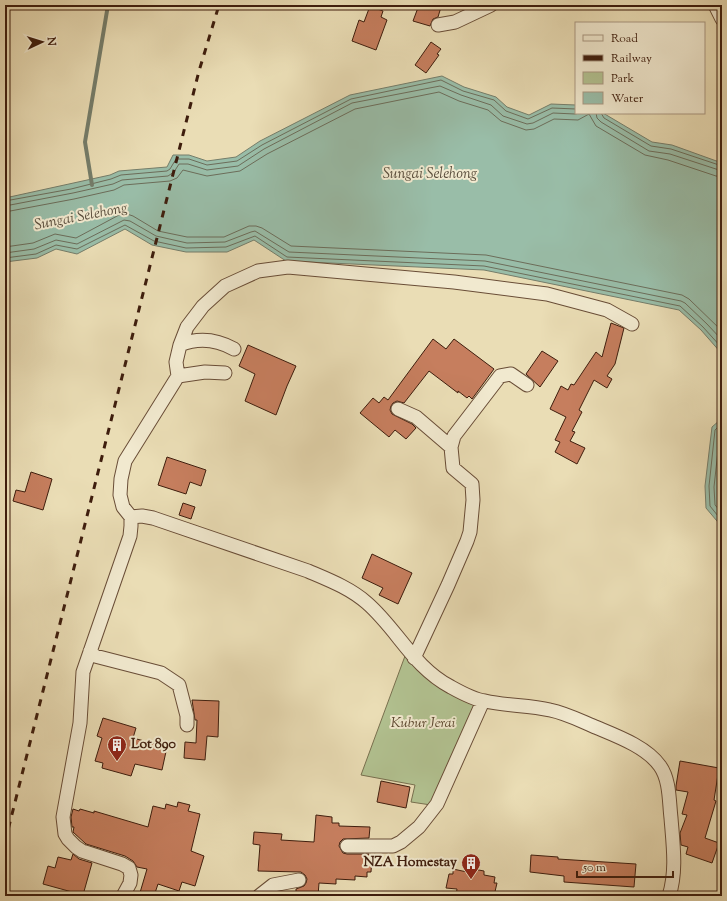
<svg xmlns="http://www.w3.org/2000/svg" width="727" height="901" font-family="'Sorts Mill Goudy',serif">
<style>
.green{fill:#b2c291;stroke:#78704f}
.water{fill:#99bda8;stroke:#757d6a}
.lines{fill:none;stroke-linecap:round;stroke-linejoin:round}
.shore{stroke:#6c6d5a;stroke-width:1}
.stream{stroke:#757d6a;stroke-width:4}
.building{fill:#c67e5e;stroke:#3e1d0d}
.street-casing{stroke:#694d37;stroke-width:15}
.street{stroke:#f1e9cf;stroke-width:13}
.rail{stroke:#3e1d0d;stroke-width:3;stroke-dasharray:7 7;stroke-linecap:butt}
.labels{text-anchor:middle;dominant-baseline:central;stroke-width:4;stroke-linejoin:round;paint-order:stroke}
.park-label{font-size:14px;font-style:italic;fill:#5b462e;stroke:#f1e9cf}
.poi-label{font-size:14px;font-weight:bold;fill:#3e1d0d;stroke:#f1e9cf;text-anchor:start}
.water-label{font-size:15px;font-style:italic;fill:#594d3c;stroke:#f1e9cf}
</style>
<rect width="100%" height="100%" fill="#eaddb5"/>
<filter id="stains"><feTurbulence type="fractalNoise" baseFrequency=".005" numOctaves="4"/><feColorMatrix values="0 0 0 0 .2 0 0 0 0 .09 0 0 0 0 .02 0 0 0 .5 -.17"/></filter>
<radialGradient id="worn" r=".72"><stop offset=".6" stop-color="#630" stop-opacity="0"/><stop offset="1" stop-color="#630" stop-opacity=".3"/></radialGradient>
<path class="green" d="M405,656L477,704L431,805L411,802L415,785L361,775Z"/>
<path class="water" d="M442,76L464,87L496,97L507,107L529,115L551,104L576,105V113H603L652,142L672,145L722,163V354L701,330L679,310L484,270L286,261L254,240L227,252H186L152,245L125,229L77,254L56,249L37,258L5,262V198L110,175L119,171L167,167L173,155H189L207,161L236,157L260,141L350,95Z
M720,420L722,424V527L706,508L705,486L712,427Z"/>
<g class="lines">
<path class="shore" d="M596,113L597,118L601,122L649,151L670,154L722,171
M601,113L604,118L651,146L671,149L722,166
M5,201L71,189L111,179L121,175L167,171L170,169L176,159H189L207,165L237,161L262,145L351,99L441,80L463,91L494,100L506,111L528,119L552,108L576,109
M5,206L73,193L113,184L122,180L168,176L174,172L179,164H188L207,170L238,166L264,149L352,103L440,86L461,95L491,105L503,116L527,124L533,123L553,113L575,114L580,113
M5,212L74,199L114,190L124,185L170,181L177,178L183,170L207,176L240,171L267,154L355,109L439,92L459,101L488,110L501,121L526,130L534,129L554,119L578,120L589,114L596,126L645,155L668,160L716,176L722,177
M5,247L33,243L55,234L76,238L119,215L127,214L133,216L158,231L187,237H224L249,226H256L262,228L291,246L486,255L682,295L689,299L722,331
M5,253L34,249L56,240L77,244L124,220L130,221L156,236L187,243L225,242L251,232L255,231L289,252L485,261L681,301L685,303L707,324L722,340
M5,258L36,254L56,245L77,249L125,225L154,241L186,248L226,247L255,236L287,257L484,266L680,306L703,327L722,348
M722,426H719L715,430L709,486L710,506L722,521
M722,431L720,432L714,487L715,505L722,513"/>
<path class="stream" d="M92,185L85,142L108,5"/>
</g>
<path class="building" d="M419,5H434L441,7L438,17L433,19L430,26L413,21Z
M370,6L383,11L381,17L387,20L376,50L352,41L359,20L364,22Z
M431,42L441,49L437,54L439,55L426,73L415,65Z
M611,323L624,328L615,364L607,376L612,379L607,388L594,380L579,410L582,412L572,431L575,432L570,441L585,448L577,464L555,452L560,442L555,440L566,417L550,409L561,386L568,390L571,384L574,385L596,352L602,357Z
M433,339L446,349L454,339L494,369L472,399L469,396L467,398L458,391V393L429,371L404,403L397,401L393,403L391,406L390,410L392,414L412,424L416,428L406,439L395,430L389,437L360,413L373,398L379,403L384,397L388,400Z
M248,345L296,366L287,386L276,415L245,401L255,374L239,366Z
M542,351L558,361L540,387L526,374Z
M167,457L206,470L201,486L190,482L186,494L158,485Z
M31,472L52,479L43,510L13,501L16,490L25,492Z
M183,503L195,507L191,519L179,515Z
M372,554L412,573L398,604L379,595L383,588L362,578Z
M192,700L219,701L218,737L207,736L205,760L184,758L185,742L196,743L197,720H195Z
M103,718L136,728L133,738L167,747L162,770L135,764L131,776L102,768L103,763L95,761L102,738L97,736Z
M680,761L719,768L714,800L716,801L705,838L719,843L712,863L686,854L688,847L681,845L680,833L687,815L682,814L688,792L676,790V786Z
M381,781L410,787L406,808L377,802Z
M178,802L190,805L188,811L200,814L191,851L204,856L195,886L182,882L179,891L158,884L154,896H139L147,869L137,867L133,861L125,856L86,844L73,832L74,827H72L71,817L73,809L79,811L80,809L94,813V811L148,827L153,806L165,809L166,804L177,807Z
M316,815L332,817V823H339V826L370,827L369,838L343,839L340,842L339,846L343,853L347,854H369V857H372L371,872H367V877L355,876V880L336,879V884L319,883L318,896H296V889L304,886L306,883L307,879L305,875L301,872L258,871L260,845L253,844L254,832L282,834L281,840L314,842Z
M73,854L79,859L92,863L83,895L43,884L48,866L55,868L58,857L71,860Z
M531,855L558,857V859L636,864L634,887L564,882V876L530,872Z
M468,868L484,871V875L495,877L494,883H497L494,896L481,893V896H456L457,889L446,888L449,874H453V869L467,872Z"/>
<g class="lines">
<defs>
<path id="street" d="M715,5L722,19
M438,25L455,22L491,5
M180,345L187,327L203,306L225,286L258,271L288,267L454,282L547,294L607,310L632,324
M234,349C216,339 199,337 180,345L176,362L178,376L125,461L121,479L120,495L123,507L131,517L142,516L153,518L308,571C329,580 350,588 367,603C398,630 413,667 451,687C460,692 475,700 485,701C506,706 529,705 550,710C565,713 579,720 593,726C614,735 646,746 660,766C670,780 669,801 671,818C673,844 677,871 669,896
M178,376L205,372L225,373
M398,409L416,417L451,447
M90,651L95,656L161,673L179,685L187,716V725
M414,658L448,585L467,541L470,532L473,500L472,484L453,468L451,447L454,436L500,376L511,374L527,385
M347,846H393L401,842L419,827L437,804L483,701
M123,896L130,883L131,875L129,868L122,864L82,851L76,847L68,839L65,834L63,817L80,723L83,672L130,536L131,526V517
M259,896L273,885L299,880"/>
</defs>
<use href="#street" class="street-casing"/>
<use href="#street" class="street"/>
<path class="rail" d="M5,842L199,71L219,5"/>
</g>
<defs>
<symbol id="building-pin" viewBox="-11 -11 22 30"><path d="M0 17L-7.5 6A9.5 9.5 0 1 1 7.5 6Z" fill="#8f2418" stroke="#f1e9cf"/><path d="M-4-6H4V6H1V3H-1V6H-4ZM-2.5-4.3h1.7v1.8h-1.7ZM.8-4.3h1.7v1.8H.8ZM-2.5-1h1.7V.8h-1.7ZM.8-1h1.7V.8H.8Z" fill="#fff"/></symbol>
</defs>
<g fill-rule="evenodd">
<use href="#building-pin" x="106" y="734" width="22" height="30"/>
<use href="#building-pin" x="460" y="852" width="22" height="30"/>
</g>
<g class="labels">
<g class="park-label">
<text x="423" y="724">Kubur Jerai</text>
</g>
<g class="poi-label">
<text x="131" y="745">Lot 890</text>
<text x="457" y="863" text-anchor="end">NZA Homestay</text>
</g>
<g class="water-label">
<text x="430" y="174">Sungai Selehong</text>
<text transform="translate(81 217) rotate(-11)">Sungai Selehong</text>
</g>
</g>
<rect width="727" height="901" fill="none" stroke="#eaddb5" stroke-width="20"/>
<rect x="6" y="6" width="715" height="889" fill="none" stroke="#3e1d0d" stroke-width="2"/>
<rect x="10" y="10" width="707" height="881" fill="none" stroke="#3e1d0d"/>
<rect x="575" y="22" width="130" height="92" fill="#f1e9cf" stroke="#a99781"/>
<rect x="583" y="35" width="20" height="6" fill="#f1e9cf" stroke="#a99781"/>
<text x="611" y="42" font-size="12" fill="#3e1d0d">Road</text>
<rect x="583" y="55" width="20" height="6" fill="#3e1d0d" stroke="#a99781"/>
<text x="611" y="62" font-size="12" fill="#3e1d0d">Railway</text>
<rect x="583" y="72" width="20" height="12" fill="#b2c291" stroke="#a99781"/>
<text x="611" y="82" font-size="12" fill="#3e1d0d">Park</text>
<rect x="583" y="92" width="20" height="12" fill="#99bda8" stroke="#a99781"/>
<text x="611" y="102" font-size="12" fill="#3e1d0d">Water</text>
<g transform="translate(42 42) rotate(86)" stroke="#f1e9cf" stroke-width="3" paint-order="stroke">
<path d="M0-3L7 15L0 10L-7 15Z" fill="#3e1d0d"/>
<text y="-6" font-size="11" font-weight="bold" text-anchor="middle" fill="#3e1d0d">N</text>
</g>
<path d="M577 871v6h96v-6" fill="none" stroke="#3e1d0d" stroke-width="2"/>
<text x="583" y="871" font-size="12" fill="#3e1d0d" stroke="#f1e9cf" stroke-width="3" paint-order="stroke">50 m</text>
<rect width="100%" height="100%" filter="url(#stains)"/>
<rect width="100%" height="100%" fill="url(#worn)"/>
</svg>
